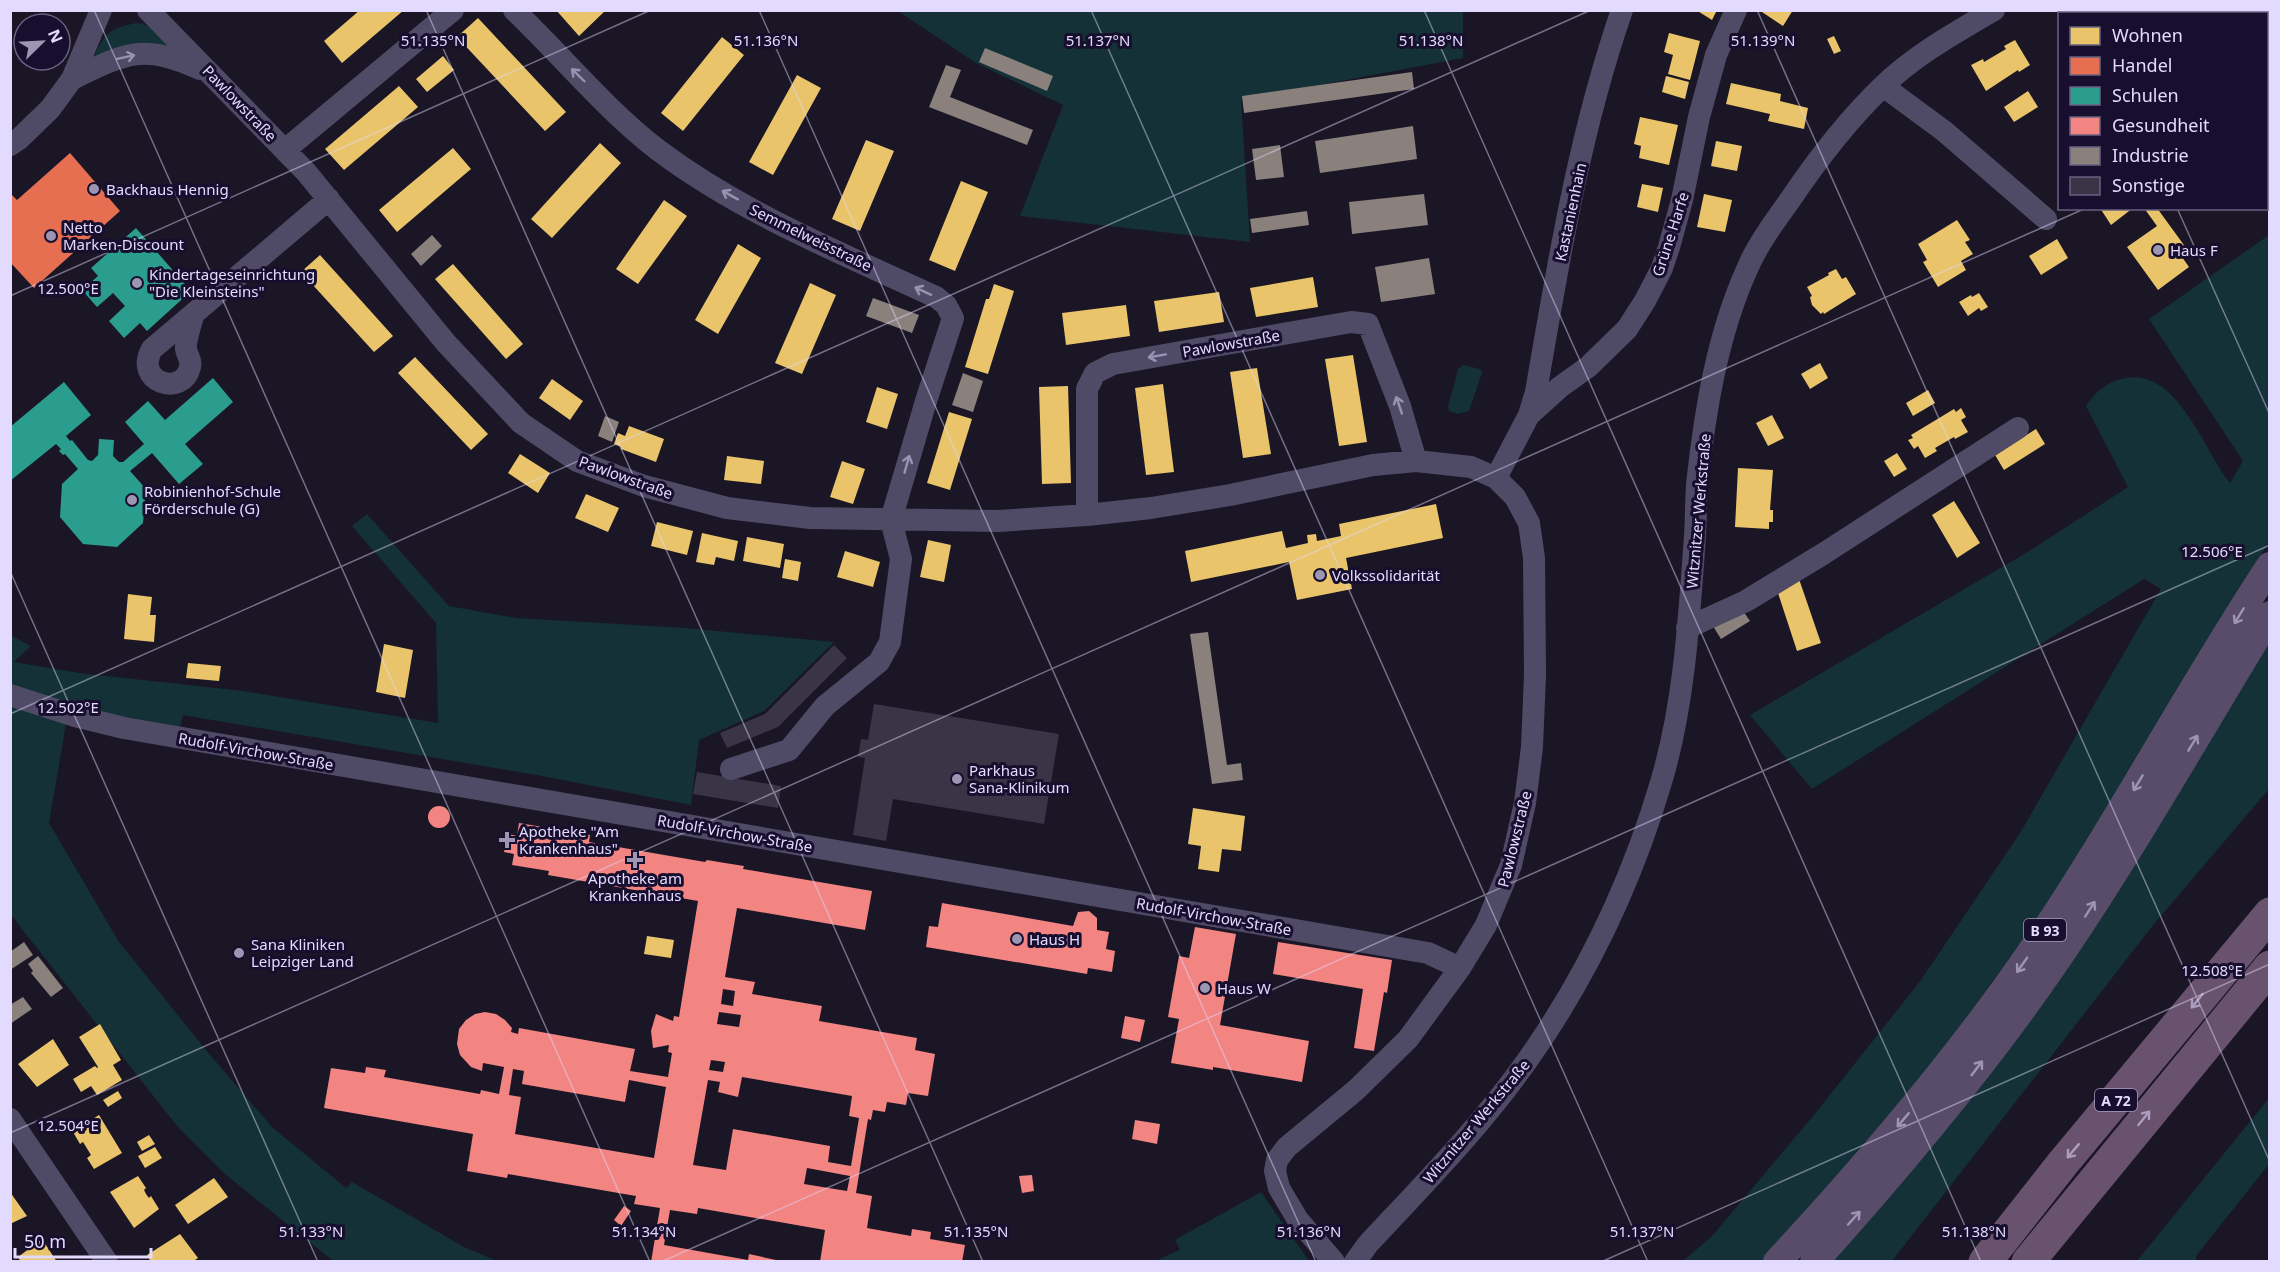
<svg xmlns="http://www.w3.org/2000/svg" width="2280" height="1272" font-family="'Noto Sans',sans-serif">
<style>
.green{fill:#133136}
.homes{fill:#e9c46a}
.shops{fill:#e76f51}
.schools{fill:#2a9d8f}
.health{fill:#f28482;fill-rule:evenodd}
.industry{fill:#8a817c}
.building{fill:#3a3447}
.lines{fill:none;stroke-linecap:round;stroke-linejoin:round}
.minor{stroke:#4f4b67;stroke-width:22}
.major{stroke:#594c6b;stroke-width:28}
.highway{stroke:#69526d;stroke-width:33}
.oneway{stroke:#9993b3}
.oneway2{stroke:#9e94b5}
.oneway3{stroke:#ac9dbd}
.ticks{fill:none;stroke:#e3dbff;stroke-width:1.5;stroke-opacity:0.45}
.poi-dot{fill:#9d96b3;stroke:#170f2d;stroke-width:2}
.labels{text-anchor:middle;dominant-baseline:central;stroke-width:6;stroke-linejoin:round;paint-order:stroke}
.shield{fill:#170f2d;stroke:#a69ec0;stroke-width:1.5}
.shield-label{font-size:14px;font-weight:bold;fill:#e3dbff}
.street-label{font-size:15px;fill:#e3dbff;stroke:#170f2d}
.poi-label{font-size:15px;fill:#e3dbff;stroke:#170f2d;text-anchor:start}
.ticks-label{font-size:15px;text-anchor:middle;fill:#e3dbff;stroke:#170f2d;stroke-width:6;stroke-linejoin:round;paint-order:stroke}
</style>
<rect width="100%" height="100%" fill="#1a1626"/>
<path class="green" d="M898,11H1463V58L1241,100L1250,242L1020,216L1063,105L976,63Z
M136,23C152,24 161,34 173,44L92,61C104,35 106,29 136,23Z
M2269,235V542L2047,906L1915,1089L1783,1241L1762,1261L1682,1262L1713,1235L1818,1110L1921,980L2020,833L2161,589L2144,579L1812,789L1750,715L2031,550L2128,487L2086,406C2096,391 2108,381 2126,378C2178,369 2204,451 2230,483L2243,461L2149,319Z
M1463,365L1480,369L1482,373L1469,411L1458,414L1449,411L1448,407L1458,369Z
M367,514L449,606L516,618L685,628L834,642L764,711L699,740L691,805L542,776L183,715L179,731L69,706L49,823L119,942L210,1055L272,1127L346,1188L352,1182L464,1247L497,1261L336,1262L327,1256L226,1175L177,1126L11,915L10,635L31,646L14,662L79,673L243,691L438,723L436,623L352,526Z
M2269,639V789L2154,924L1892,1261L1827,1262Z
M2269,1098V1164L2196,1256L2197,1261H2137Z
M1261,1192L1309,1261H1155L1180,1250L1175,1240Z"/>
<path class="homes" d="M360,10H404L342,63L324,41Z
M556,10H606L579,36Z
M1696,10H1717L1712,20Z
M1759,10H1793L1783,26Z
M2078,10H2106L2107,14H2072Z
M478,18L566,112L545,131L457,37Z
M1669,33L1700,41L1690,80L1668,74L1673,55L1664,52Z
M1834,36L1841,51L1834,54L1827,39Z
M722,37L744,55L683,131L661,113Z
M2015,40L2030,65L2019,72L2018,70L1986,91L1971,65L1983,59L1984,62L2006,49L2004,46Z
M443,56L454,70L427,92L416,79Z
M797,75L821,88L773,175L749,162Z
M1666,76L1689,82L1685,99L1662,92Z
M1731,83L1781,94L1780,101L1808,108L1804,129L1768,121L1770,114L1726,104Z
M399,86L418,107L344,170L325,149Z
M2028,91L2038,107L2014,122L2004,107Z
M1640,117L1678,125L1669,165L1639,158L1641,146L1634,144Z
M866,140L894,151L860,231L832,219Z
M1716,141L1742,146L1737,171L1711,166Z
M600,143L621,163L552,238L531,219Z
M453,148L471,169L397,232L379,210Z
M961,181L988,192L955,271L929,260Z
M1642,184L1663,188L1658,212L1637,207Z
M1704,194L1732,200L1725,232L1697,227Z
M664,200L687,216L638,284L616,269Z
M2100,208H2133L2111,225Z
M2144,208H2157L2189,252L2182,257L2189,267L2158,290L2127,247L2157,226Z
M1957,220L1970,240L1965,242L1973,254L1961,261L1966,270L1938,287L1923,262L1927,260L1918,244Z
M2057,239L2068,258L2041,275L2029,256Z
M738,244L761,258L718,334L695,320Z
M320,255L393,336L374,352L301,272Z
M453,264L523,344L506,359L435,279Z
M1836,269L1842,279L1846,277L1856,294L1824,314L1823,312L1821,314L1812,305L1810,297L1812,296L1807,287L1829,275L1828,273Z
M1313,277L1318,307L1256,317L1250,288Z
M810,283L836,295L802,374L775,363Z
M994,284L1014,291L988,374L965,367L986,299H989Z
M1219,292L1224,322L1159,332L1154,301Z
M1979,293L1988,307L1981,311L1979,308L1968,316L1959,302L1971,295L1972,297Z
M1126,305L1130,336L1066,345L1062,313Z
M1353,355L1367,442L1339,446L1325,359Z
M415,357L488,434L471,450L398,373Z
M1820,363L1828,378L1810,389L1801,374Z
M1257,368L1271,454L1243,458L1230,372Z
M552,379L583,401L570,420L539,398Z
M1163,384L1174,472L1146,475L1135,388Z
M1068,386L1071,483L1042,484L1039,387Z
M877,387L898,394L887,429L866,422Z
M1928,390L1935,403L1913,416L1906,403Z
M1961,408L1966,417L1961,420L1968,432L1955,439L1954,437L1935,448L1937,451L1925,458L1918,446L1914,449L1908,440L1913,438L1911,435L1954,409L1956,412Z
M949,412L972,419L950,490L927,483Z
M1772,415L1784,438L1768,446L1756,423Z
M629,426L664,439L656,462L621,449V447L614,444L618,433L625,436Z
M2036,429L2045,444L2004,470L1995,455Z
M1897,453L1907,469L1894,477L1884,461Z
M520,454L550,473L538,493L508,473Z
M727,456L764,461L761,484L724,480Z
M842,461L865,469L853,504L830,497Z
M1738,468L1773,470L1770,510H1773V522H1769V529L1735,527Z
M586,494L619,508L608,532L575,518Z
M1954,501L1980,543L1957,558L1932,515Z
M1436,504L1443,538L1346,558L1352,589L1297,600L1289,562L1191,582L1185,551L1282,531L1286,548L1308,543L1307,535L1316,534L1317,541L1341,536L1339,524Z
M657,522L693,531L687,555L651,546Z
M702,533L738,541L734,561L716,557L714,565L696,562Z
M747,537L784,544L780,568L743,561Z
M928,540L951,545L944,582L920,577Z
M845,551L880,562L873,587L837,577Z
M785,559L801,562L798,581L782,578Z
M1799,579L1821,643L1797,651L1776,587Z
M128,594L152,597L150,615H156L154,642L124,639Z
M384,644L413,650L405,698L376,692Z
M188,663L221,666L219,681L186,678Z
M1193,808L1245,816L1241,851L1222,849L1219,872L1198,869L1201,846L1188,844Z
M647,936L674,940L671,958L644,954Z
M100,1024L121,1060L113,1065L122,1080L97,1095L91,1086L81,1092L73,1079L95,1066L97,1068L98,1067L79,1037Z
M53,1039L69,1065L37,1087L18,1064Z
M118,1091L122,1098L108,1107L103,1100Z
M99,1115L122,1153L94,1169L87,1158L91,1155L83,1142L80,1144L73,1132Z
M149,1135L155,1144L142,1151L137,1142Z
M155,1147L162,1158L145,1168L138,1156Z
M138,1176L146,1188L144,1190L146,1194L149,1198L151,1196L159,1209L134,1228L110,1192Z
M214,1178L228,1197L188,1224L175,1205Z
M10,1192L27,1216L10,1224Z
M180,1234L198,1258L192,1262H151L147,1255Z
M42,1239L57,1262H21L18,1257Z"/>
<path class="shops" d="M70,153L120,211L34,288L10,262V193L17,200Z"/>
<path class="schools" d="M2127,10H2214L2210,14H2129Z
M2223,10H2239L2242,14H2225Z
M2260,10H2270V64L2266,66V14H2256Z
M2266,107L2270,111V155L2266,158Z
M136,228L191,291L147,331L140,323L124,338L109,321L125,306L113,293L97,307L82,290L98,276L91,268Z
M213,378L233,402L185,444L203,464L179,484L152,453L130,471L146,489L143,523L117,547L83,544L60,517L62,484L78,469L65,454L63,455L59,451L61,449L56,444L10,481V427L64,382L91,415L66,436L70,441L72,440L88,460L92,461L98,455L99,439L114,440L113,456L119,462H123L144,444L125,422L148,401L165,420Z"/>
<path class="health" d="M428 817a11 11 0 1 1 22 0a11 11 0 1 1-22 0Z
M519,823L590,835L589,842L705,862L707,860L725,863L744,866L743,869L872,891L865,930L737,908L725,977L755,982L752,994L822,1006L819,1021L917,1038L915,1050L935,1054L928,1096L908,1093L906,1105L887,1102L885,1112L873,1110L871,1120L868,1119L856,1193L872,1196L867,1228L911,1236L912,1229L931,1232L930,1239L965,1245L962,1262H820L825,1230L698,1208L697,1214L670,1210L664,1245L748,1260L749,1254L785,1262H651L660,1208L634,1204L636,1196L508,1174L507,1178L467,1171L473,1134L324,1108L331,1068L365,1073L366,1067L386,1070L384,1077L480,1094L481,1090L499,1094L504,1067L483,1063L482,1071L471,1067L460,1055L457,1044L459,1029L466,1020L475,1014L485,1012L496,1014L505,1020L512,1028L511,1032L518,1034L519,1028L635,1049L630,1071L668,1077L672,1053L668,1052L669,1045L653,1048L651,1031L656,1014L673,1021L674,1016L679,1017L698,901L548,875L549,871L512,865L514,854L504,852L508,834L517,836ZM723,989L735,991L733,1006L721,1004ZM719,1012L741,1015L739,1027L717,1024ZM711,1060L725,1062L723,1072L709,1070ZM513,1069L524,1071L522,1084L625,1102L629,1080L666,1087L654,1158L515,1134L521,1097L509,1095ZM742,1077L852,1096L849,1116L859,1118L851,1166L828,1162L830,1146L733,1129L726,1170L693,1165L708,1080L720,1082L718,1092L738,1097ZM807,1168L850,1176L847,1191L804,1184Z
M942,903L1073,926L1078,912L1089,911L1097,918V930L1109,932L1106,949L1115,951L1112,972L1088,968L1087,974L926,947L929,926L938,927Z
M1195,927L1236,934L1220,1025L1309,1041L1302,1082L1213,1067V1070L1171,1063L1179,1019L1168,1017L1179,956L1189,958Z
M1278,942L1392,960L1387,993L1384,992L1374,1051L1354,1048L1363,989L1273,974Z
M1125,1016L1145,1020L1140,1042L1121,1038Z
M1135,1120L1160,1124L1157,1144L1132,1139Z
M1032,1175L1034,1191L1022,1193L1019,1176Z
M624,1206L631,1211L621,1226L614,1220Z"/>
<path class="industry" d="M985,48L1053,76L1047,91L979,62Z
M946,65L961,70L950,97L1033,130L1027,145L929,107Z
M1412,72L1414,89L1244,113L1242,96Z
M1413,126L1417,159L1320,173L1315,141Z
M1280,145L1284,177L1256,180L1252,149Z
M1424,194L1428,225L1352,234L1349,202Z
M1307,211L1309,225L1252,233L1250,219Z
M432,235L442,246L421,266L411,254Z
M1429,258L1435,294L1381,302L1375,267Z
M873,298L919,315L912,333L866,316Z
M963,373L983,381L973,412L952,405Z
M605,416L619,422L612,442L598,436Z
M1739,605L1750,621L1721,639L1711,623Z
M1208,632L1227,765L1241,763L1243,780L1212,784L1190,634Z
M24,942L33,955L10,970V952Z
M38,956L63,988L51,997L31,973L33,971L28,964Z
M23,997L32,1009L10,1024V1005Z"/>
<path class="building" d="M834,645L847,658L778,727L727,748L720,733L765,714Z
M874,704L1059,734L1044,824L893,799L886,841L853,835L865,758L858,757L861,739L868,740Z
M697,772L781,786L778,808L693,794Z"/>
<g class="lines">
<path class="minor" d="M148,10L306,172L446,343L521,423L577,461L644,486L727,508L810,518L998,521L1087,515L1151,508L1230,495L1373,465L1416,461L1471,467L1496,478L1515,497L1529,523L1534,558L1535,675L1532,747L1525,803L1511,865L1486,925L1460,968L1408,1039L1356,1090L1287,1147L1277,1160L1275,1171L1279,1188L1298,1220L1334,1262
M514,10C562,56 605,109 658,150C742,213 841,253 936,297L946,305L953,318L926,401L891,520L901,559L890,642L879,662L825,706L789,750L731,769
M72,79C126,53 143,43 200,69
M1883,86L1944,131L2046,219
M10,145L19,139L50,109L72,79L101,10
M285,150L453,10
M193,316C191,323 185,343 186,349C187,356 192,359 190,367C183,398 133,382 152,349L329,199
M1529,415L1536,392C1558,264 1579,134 1622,10
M1496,478L1529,415L1560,387L1588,367L1627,329L1645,301L1662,268L1669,247L1682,200L1699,117L1716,55L1736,10
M1087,515V389L1095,373L1113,364L1351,322L1368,324L1400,406L1416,461
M1687,628L1746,601L1823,554L2018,428
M10,695L75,716L124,728L1428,953L1460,968
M10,1119L107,1262
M1355,1262L1368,1244C1423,1185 1482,1125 1529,1058C1588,974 1633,878 1662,779C1685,700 1689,617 1695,536C1696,519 1696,502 1697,485C1705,411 1717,335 1748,267C1758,244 1775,221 1790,200C1817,160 1846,122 1881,88C1913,56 1955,33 1994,10"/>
<path class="major" d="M1777,1262C1869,1163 1957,1060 2033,949C2117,825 2187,692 2270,566
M1814,1262C1894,1173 1971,1082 2040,984C2123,866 2194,739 2270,615"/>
<path class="highway" d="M1985,1262L2063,1163L2270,914
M2028,1262L2270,967"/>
</g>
<defs><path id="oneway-shaft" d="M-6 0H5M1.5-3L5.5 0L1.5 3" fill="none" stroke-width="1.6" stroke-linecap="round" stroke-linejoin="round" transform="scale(1.5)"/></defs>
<g class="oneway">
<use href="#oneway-shaft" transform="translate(126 57) rotate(-12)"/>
<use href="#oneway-shaft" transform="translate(578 75) rotate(-136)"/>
<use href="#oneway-shaft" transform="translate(730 195) rotate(-151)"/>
<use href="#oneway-shaft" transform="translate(923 291) rotate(-155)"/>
<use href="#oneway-shaft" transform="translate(1157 356) rotate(170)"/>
<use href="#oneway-shaft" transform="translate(1399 405) rotate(-109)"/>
<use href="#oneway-shaft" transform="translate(907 464) rotate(-74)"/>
</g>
<g class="oneway2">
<use href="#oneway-shaft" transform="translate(2239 616) rotate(121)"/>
<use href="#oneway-shaft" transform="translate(2193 743) rotate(-59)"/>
<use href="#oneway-shaft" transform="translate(2138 783) rotate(121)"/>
<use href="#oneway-shaft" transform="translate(2090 909) rotate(-57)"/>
<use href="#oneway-shaft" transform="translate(2022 965) rotate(125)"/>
<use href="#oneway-shaft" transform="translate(1977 1068) rotate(-53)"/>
<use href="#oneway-shaft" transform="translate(1903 1120) rotate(130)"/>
<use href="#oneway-shaft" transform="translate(1854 1218) rotate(-48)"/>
</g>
<g class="oneway3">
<use href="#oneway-shaft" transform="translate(2197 1001) rotate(129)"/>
<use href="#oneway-shaft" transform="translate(2144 1118) rotate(-51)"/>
<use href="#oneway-shaft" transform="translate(2073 1151) rotate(130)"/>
</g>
<path class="ticks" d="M94,10L650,1262M426,10L983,1262M759,10L1316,1262M1091,10L1648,1262M1424,10L1981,1262M1757,10L2270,1162M2089,10L2091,14M2266,128L2270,127M2177,208L2270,415M10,296L651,10M10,571L318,1262M10,714L1591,10M10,1133L2086,208M661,1262L2270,545M1601,1262L2270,964"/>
<g class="poi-dot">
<circle cx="94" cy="189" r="6"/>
<circle cx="51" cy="236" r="6"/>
<circle cx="2158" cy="250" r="6"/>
<circle cx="137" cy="283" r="6"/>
<circle cx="132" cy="500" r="6"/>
<circle cx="1320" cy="575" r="6"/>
<circle cx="957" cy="779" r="6"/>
<path d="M504 831h6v6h6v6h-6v6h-6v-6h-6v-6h6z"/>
<path d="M632 851h6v6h6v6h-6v6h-6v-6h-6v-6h6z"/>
<circle cx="1017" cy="939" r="6"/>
<circle cx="239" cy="953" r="6"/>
<circle cx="1205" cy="988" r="6"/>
</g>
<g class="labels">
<g class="shield">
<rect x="2024" y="919" width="42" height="22" rx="4.5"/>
<rect x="2095" y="1089" width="42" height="22" rx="4.5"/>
</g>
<g class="shield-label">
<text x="2045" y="930">B 93</text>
<text x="2116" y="1100">A 72</text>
</g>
<g class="street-label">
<text transform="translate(240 103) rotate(46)">Pawlowstraße</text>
<text transform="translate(1570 212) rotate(-78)">Kastanienhain</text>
<text transform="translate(1670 234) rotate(-72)">Grüne Harfe</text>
<text transform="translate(811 237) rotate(26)">Semmelweisstraße</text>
<text transform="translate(1231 343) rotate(-10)">Pawlowstraße</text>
<text transform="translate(626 477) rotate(20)">Pawlowstraße</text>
<text transform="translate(1698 511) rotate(-85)">Witznitzer Werkstraße</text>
<text transform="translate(256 751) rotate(10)">Rudolf-Virchow-Straße</text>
<text transform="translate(735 833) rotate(10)">Rudolf-Virchow-Straße</text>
<text transform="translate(1514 839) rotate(-76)">Pawlowstraße</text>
<text transform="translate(1214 916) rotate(10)">Rudolf-Virchow-Straße</text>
<text transform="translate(1476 1121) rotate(-50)">Witznitzer Werkstraße</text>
</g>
<g class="poi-label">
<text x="106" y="189">Backhaus Hennig</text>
<text x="63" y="227">Netto<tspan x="63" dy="17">Marken-Discount</tspan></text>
<text x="2170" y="250">Haus F</text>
<text x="149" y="274">Kindertageseinrichtung<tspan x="149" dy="17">"Die Kleinsteins"</tspan></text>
<text x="144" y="491">Robinienhof-Schule<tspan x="144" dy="17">Förderschule (G)</tspan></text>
<text x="1332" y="575">Volkssolidarität</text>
<text x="969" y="770">Parkhaus<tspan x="969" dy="17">Sana-Klinikum</tspan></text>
<text x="519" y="831">Apotheke "Am<tspan x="519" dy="17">Krankenhaus"</tspan></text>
<text x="635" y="878" text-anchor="middle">Apotheke am<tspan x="635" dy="17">Krankenhaus</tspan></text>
<text x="1029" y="939">Haus H</text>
<text x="251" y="944">Sana Kliniken<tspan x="251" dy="17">Leipziger Land</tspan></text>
<text x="1217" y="988">Haus W</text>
</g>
</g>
<g class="ticks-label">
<text x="433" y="46">51.135°N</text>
<text x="766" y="46">51.136°N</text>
<text x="1098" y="46">51.137°N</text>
<text x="1431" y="46">51.138°N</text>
<text x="1763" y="46">51.139°N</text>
<text x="68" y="294">12.500°E</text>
<text x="2212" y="557">12.506°E</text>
<text x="68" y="713">12.502°E</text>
<text x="2212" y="976">12.508°E</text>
<text x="68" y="1131">12.504°E</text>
<text x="311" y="1237">51.133°N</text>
<text x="644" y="1237">51.134°N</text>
<text x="976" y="1237">51.135°N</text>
<text x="1309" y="1237">51.136°N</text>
<text x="1642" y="1237">51.137°N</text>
<text x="1974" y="1237">51.138°N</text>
</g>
<rect width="2280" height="1272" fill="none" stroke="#e3dbff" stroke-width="24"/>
<rect x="2058" y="12" width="210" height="198" fill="#170f2d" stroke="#696181" stroke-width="1.5"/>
<rect x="2070" y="27" width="30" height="18" fill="#e9c46a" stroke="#696181" stroke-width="1.5"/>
<text x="2112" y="42" font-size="18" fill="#e3dbff">Wohnen</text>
<rect x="2070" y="57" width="30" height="18" fill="#e76f51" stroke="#696181" stroke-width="1.5"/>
<text x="2112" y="72" font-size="18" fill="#e3dbff">Handel</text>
<rect x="2070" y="87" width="30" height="18" fill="#2a9d8f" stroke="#696181" stroke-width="1.5"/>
<text x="2112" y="102" font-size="18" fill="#e3dbff">Schulen</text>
<rect x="2070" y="117" width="30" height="18" fill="#f28482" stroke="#696181" stroke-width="1.5"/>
<text x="2112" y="132" font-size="18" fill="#e3dbff">Gesundheit</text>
<rect x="2070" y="147" width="30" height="18" fill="#8a817c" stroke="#696181" stroke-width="1.5"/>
<text x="2112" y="162" font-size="18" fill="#e3dbff">Industrie</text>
<rect x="2070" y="177" width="30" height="18" fill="#3a3447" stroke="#696181" stroke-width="1.5"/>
<text x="2112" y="192" font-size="18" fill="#e3dbff">Sonstige</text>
<g transform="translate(42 42) rotate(66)"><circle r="28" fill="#170f2d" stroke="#696181" stroke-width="1.5"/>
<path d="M0-4.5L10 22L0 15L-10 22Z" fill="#9d96b3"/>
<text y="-9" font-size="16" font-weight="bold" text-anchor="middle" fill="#e3dbff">N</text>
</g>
<path d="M15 1248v9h136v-9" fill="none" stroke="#e3dbff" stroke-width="3"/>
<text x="24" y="1248" font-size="18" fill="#e3dbff" stroke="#170f2d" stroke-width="4.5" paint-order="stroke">50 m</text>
</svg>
